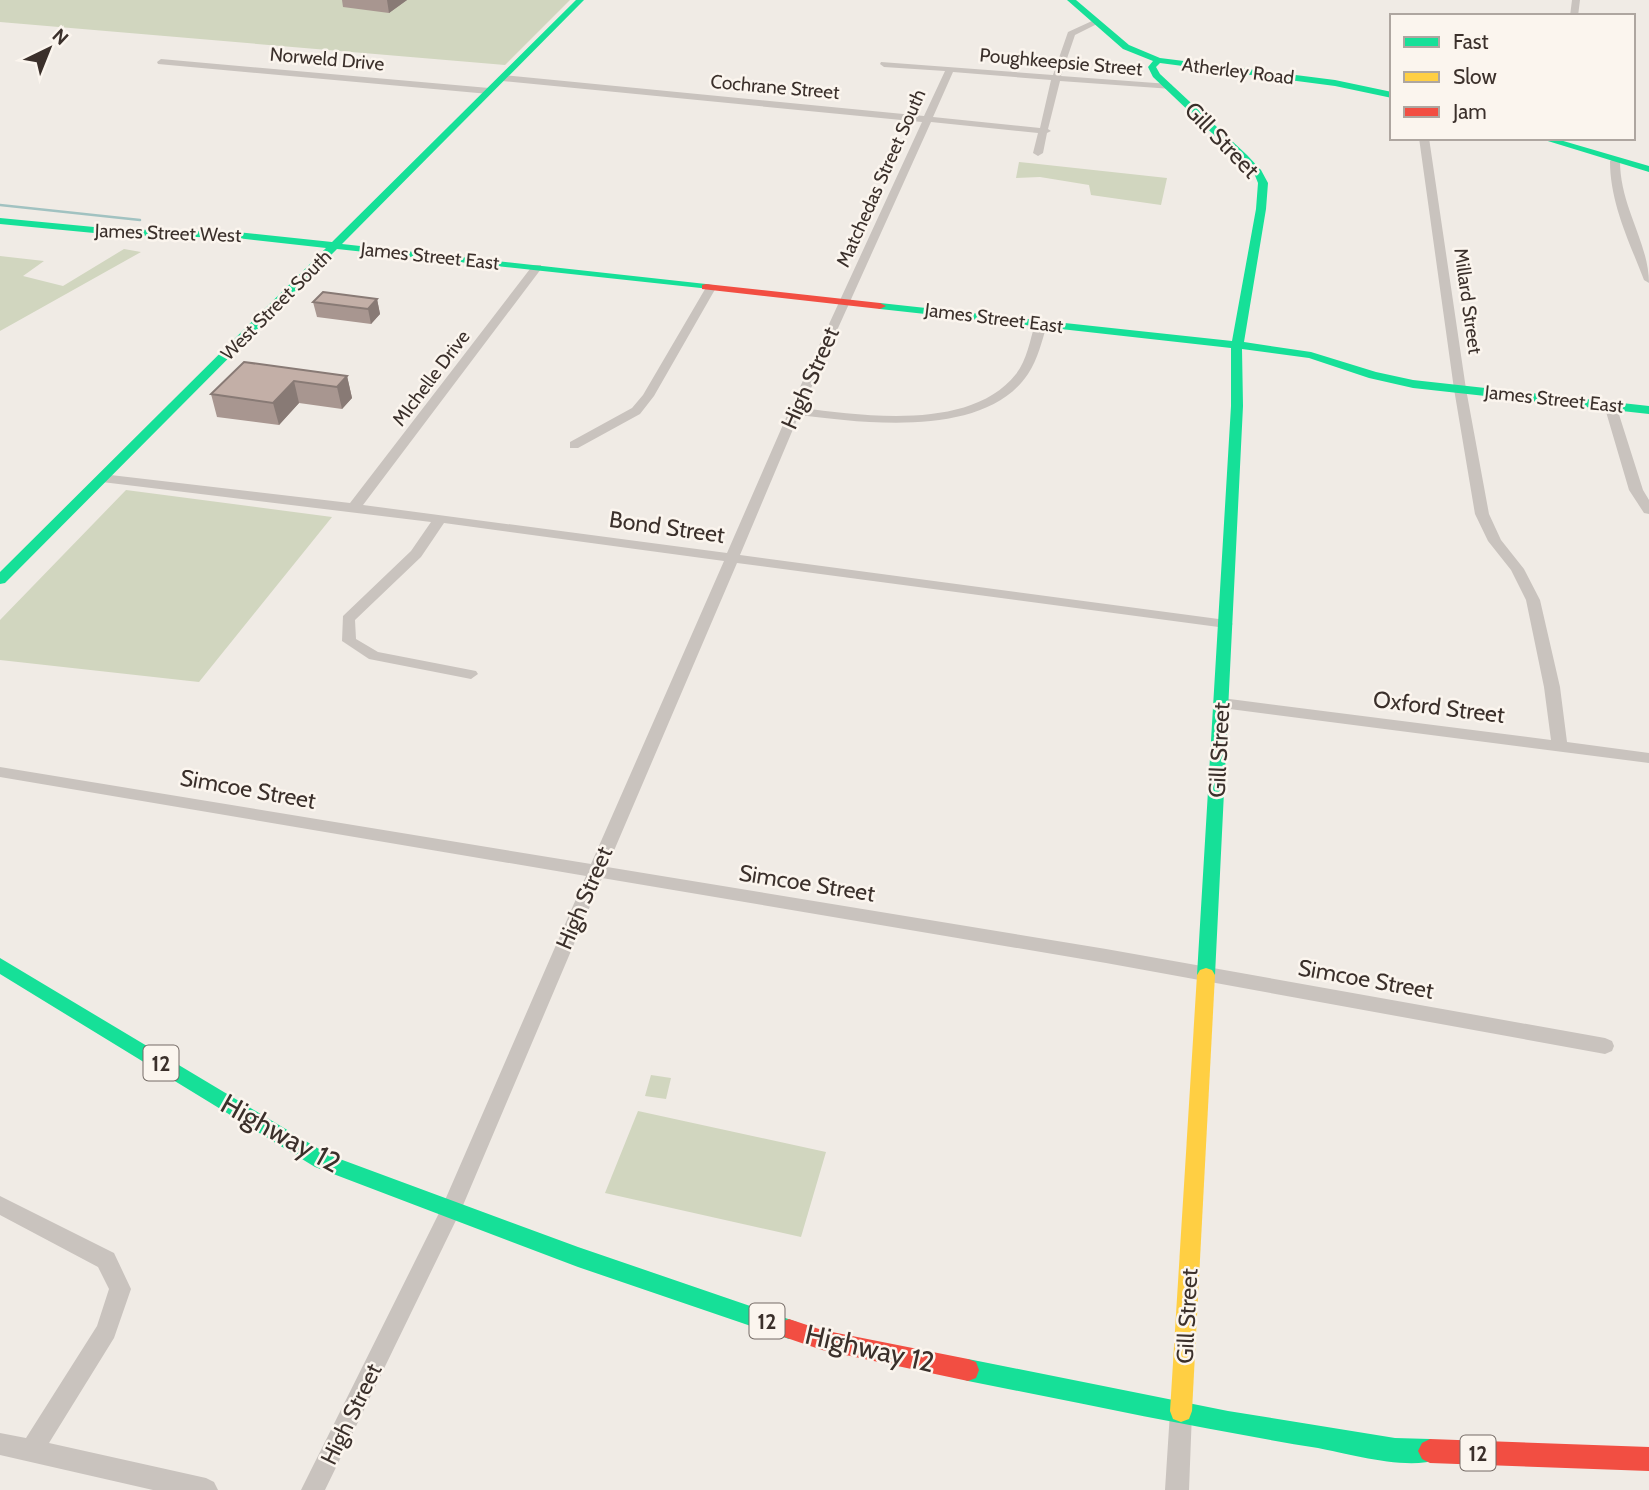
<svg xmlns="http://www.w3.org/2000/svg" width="1649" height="1490" font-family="Cabin,sans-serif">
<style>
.green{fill:#d1d6bf}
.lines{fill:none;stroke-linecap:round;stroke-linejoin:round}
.stream{stroke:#a1c2c1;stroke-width:2.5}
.street{fill:#c9c3be;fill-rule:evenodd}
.fast{fill:#16e098;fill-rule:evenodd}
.slow{fill:#ffcf43;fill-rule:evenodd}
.jam{fill:#f24e42;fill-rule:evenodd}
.wall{fill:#a89690}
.shaded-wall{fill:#887a75}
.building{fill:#c3afa7;stroke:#887a75;stroke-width:2}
.labels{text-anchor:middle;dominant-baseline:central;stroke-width:5;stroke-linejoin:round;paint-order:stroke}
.far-street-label{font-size:19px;fill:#3b302b;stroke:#fbf5ee}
.shield{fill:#fbf5ee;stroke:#756b66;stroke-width:2}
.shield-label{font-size:21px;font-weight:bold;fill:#3b302b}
.street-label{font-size:23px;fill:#3b302b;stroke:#fbf5ee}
.near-street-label{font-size:28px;fill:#3b302b;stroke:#fbf5ee}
</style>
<rect width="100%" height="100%" fill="#f0ebe5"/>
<path class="green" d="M0,0H570L505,65L0,22Z
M1019,162L1029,163L1167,178L1161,205L1091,195L1089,185L1040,177L1016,178Z
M124,249L141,252L0,331V256L44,261L23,276L63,286Z
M126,490L332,517L199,682L0,660V620Z
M651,1075L671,1078L666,1099L645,1096Z
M638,1111L826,1152L801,1237L605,1193Z"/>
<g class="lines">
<path class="stream" d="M0,205L140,220"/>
<path class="street" d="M1572,0H1580L1578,16H1570Z
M1092,21L1099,23L1075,35L1061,76L1169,84L1172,85V89L1060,81L1048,129L1051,131L1047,133L1043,153L1038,156L1033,153L1038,133L931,122L802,408C865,416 971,431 1016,374C1027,360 1030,340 1035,324L1045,322L1047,324C1042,341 1038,359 1028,374C985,439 864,423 799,415L740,555L1226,620L1233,624L1226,628L737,563L607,867L1106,949L1605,1038L1612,1041L1614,1046L1612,1051L1605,1054L1106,963L602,878L461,1210L325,1490H301L442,1207L586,876L0,777V767L591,864L724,561L444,523L421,557L355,620L356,639L378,652L476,671L478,674L471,679L369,659L342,641L343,616L411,551L431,522L102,482L96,478L102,474L350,503L533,265H541V269L363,505L727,553L789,411L922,122L502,81L498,78L502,75L924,116L945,71L884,67L880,64L881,62L1053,75L1068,32ZM953,72L1051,80L1040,128L933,117Z
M161,59L489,88L493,91L489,94L158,64L157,62Z
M1419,138H1429L1466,389L1489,514L1501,540L1524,569L1540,600L1560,687L1567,742L1649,753V763L1222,708L1214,703L1222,698L1551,740L1544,687L1526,600L1511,570L1488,541L1475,514L1454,389Z
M1615,158L1620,161C1620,207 1649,243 1649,283L1644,280C1629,241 1610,203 1610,161Z
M708,284L717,286L654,396L640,414L578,448H570V442L632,408L643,395Z
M1610,401L1616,405L1643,490L1649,500V514L1644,513L1629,490L1604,405Z
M0,1196L114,1253L131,1289L114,1338L49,1443L206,1478L214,1482L218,1490H153L0,1455V1433L26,1438L97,1326L109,1289L98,1267L0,1215Z
M1181,1401L1189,1404L1192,1412L1189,1490H1165L1170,1412L1173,1404Z"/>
<path class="fast" d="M576,0H584L342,244L706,284L710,285V289L337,249L5,583L0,584V572L326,248L237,238L115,235L0,224V218L115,229L237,232L332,242Z
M1067,0H1076L1129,45L1160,58L1335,80L1392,92V98L1335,86L1160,63L1156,67L1160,74L1247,155L1261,170L1268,183L1266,209L1244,342L1311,352L1376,372L1413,380L1649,406V414L1413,388L1369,378L1309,358L1242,349L1243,406L1215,975L1212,980L1206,982L1200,980L1197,975L1231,406V348L880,309L874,306L880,303L1232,341L1256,209L1258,183L1254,173L1153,77L1148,67L1153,61L1123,49Z
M1538,138H1553L1649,166V172Z
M0,958L329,1155L578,1247L797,1322L800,1329L797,1336L789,1339L578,1267L315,1167L0,974Z
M968,1359L1228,1411L1395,1438L1430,1439L1438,1443L1442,1451L1438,1459C1409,1471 1349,1454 1318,1448C1201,1429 1084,1404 968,1381L960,1378L957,1370L960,1362Z"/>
<path class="slow" d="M1206,968L1212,970L1215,975L1192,1411L1189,1419L1181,1422L1173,1419L1170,1411L1197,975L1200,970Z"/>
<path class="jam" d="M706,284L880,303L886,306L880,309L702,289V285Z
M789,1319L822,1330L968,1359L976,1362L979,1370L976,1378L968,1381L822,1350L781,1336L778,1329L781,1322Z
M1430,1439L1649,1447V1471L1430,1463L1422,1459L1418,1451L1422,1443Z"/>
</g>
<path class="wall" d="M342,0H407L389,13L343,7Z
M377,299L380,314L371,324L317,317L313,302Z
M244,362L347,376L352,398L342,409L299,403L279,425L217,417L211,394Z"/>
<path class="shaded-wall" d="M387,0H407L389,13Z
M377,299L380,314L371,324L368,309Z
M347,376L352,398L342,409L337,387Z
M294,381L299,403L279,425L273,403Z"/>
<path class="building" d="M323,292L377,299L368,309L313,302Z
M244,362L347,376L337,387L294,381L273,403L211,394Z"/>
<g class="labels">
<g class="far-street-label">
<text transform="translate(327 59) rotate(5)">Norweld Drive</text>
<text transform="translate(1061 62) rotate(5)">Poughkeepsie Street</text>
<text transform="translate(1238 71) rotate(7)">Atherley Road</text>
<text transform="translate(775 87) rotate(5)">Cochrane Street</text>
<text transform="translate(881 178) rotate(-66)">Matchedas Street South</text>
<text transform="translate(168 233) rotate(2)">James Street West</text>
<text transform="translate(430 256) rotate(6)">James Street East</text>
<text transform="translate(1468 301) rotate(82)">Millard Street</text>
<text transform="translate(276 305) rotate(-45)">West Street South</text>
<text transform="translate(994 318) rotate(7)">James Street East</text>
<text transform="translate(431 378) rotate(-53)">MIchelle Drive</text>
<text transform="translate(1554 399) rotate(6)">James Street East</text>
</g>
<g class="shield">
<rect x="143.5" y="1045.5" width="35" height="35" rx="5"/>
<rect x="749.5" y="1303.5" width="35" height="35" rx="5"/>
<rect x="1460.5" y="1435.5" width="35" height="35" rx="5"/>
</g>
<g class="shield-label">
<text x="161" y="1063">12</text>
<text x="767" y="1321">12</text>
<text x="1478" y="1453">12</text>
</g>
<g class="street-label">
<text transform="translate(1222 140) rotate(46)">Gill Street</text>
<text transform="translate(810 378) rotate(-66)">High Street</text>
<text transform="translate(667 527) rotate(8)">Bond Street</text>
<text transform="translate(1439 707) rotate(7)">Oxford Street</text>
<text transform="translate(1219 750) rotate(-87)">Gill Street</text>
<text transform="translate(248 789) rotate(10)">Simcoe Street</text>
<text transform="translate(807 883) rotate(9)">Simcoe Street</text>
<text transform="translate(584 898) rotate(-67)">High Street</text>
<text transform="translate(1366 979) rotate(10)">Simcoe Street</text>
<text transform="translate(1187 1316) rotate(-87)">Gill Street</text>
<text transform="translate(351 1414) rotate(-64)">High Street</text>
</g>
<g class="near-street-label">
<text transform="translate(281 1133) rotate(29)">Highway 12</text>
<text transform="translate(870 1348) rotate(13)">Highway 12</text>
</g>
</g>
<rect x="1390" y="14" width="245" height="126" fill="#fbf5ee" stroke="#aea6a0" stroke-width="2"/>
<rect x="1404" y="37" width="35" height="10" fill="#16e098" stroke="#aea6a0" stroke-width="2"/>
<text x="1453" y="49" font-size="21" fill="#3b302b">Fast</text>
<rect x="1404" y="72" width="35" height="10" fill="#ffcf43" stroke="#aea6a0" stroke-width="2"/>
<text x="1453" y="84" font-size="21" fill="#3b302b">Slow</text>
<rect x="1404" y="107" width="35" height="10" fill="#f24e42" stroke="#aea6a0" stroke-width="2"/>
<text x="1453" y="119" font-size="21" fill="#3b302b">Jam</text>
<g transform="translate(49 49) rotate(43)" stroke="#fbf5ee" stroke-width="5" paint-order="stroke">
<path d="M0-5L12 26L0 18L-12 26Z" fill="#3b302b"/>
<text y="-10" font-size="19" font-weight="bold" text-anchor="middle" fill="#3b302b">N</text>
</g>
</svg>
